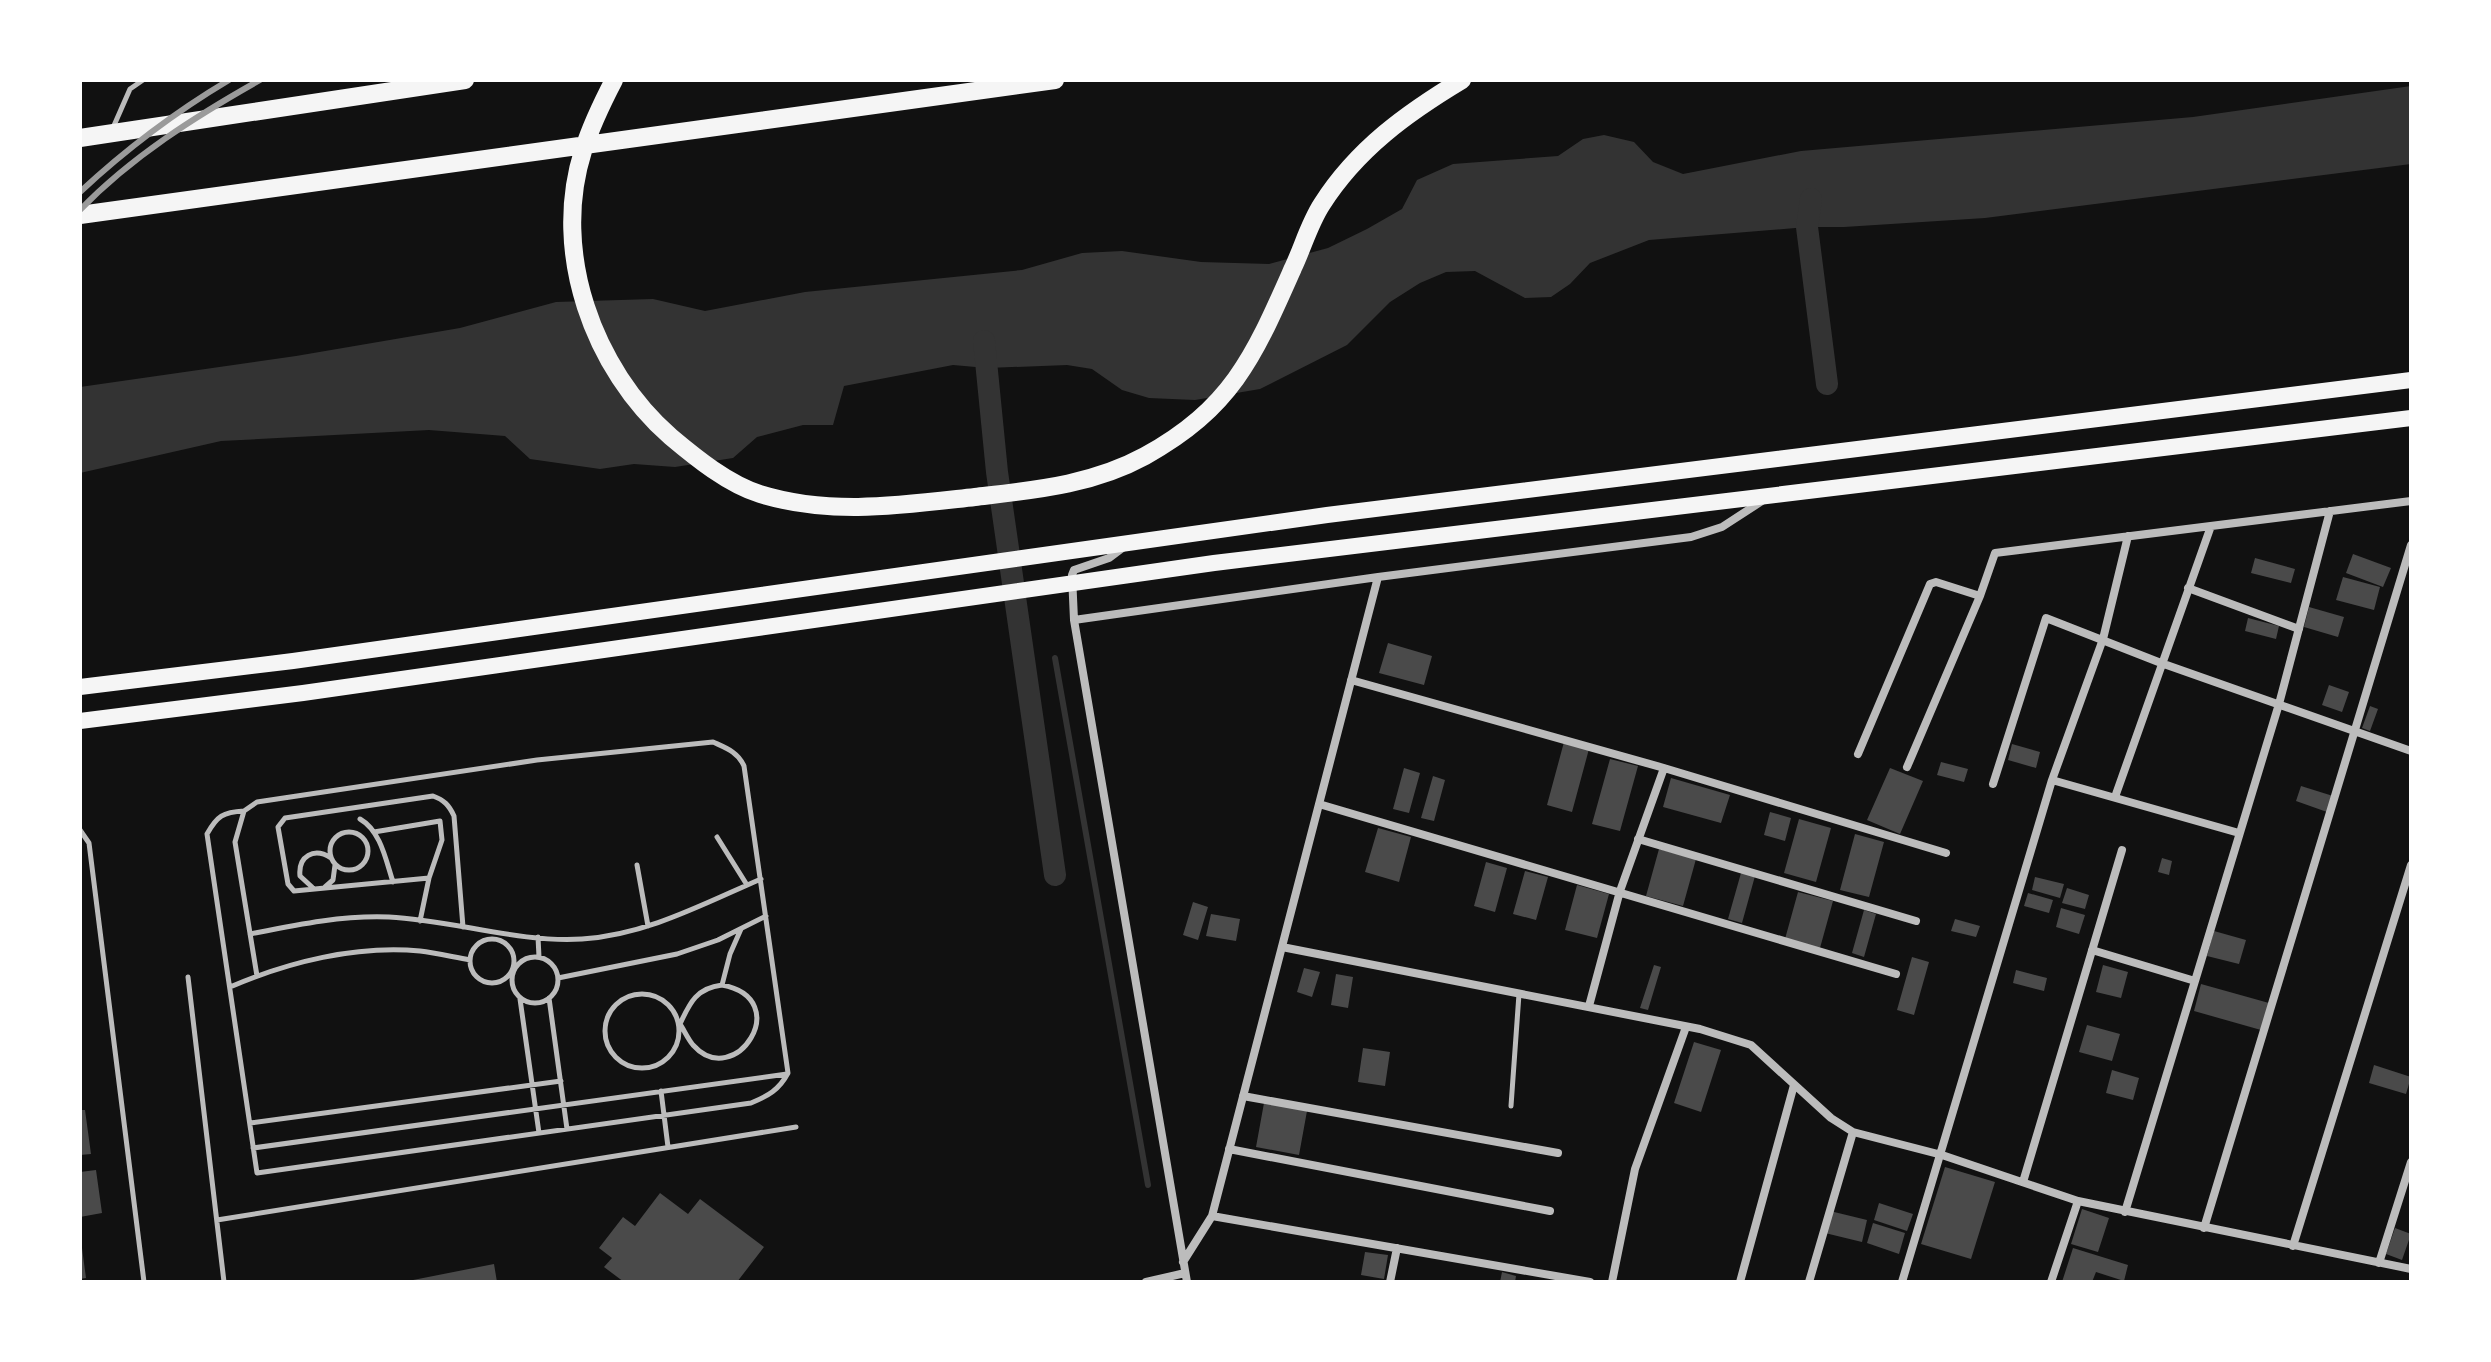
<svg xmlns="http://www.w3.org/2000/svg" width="2491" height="1362" font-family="'Nunito Sans',sans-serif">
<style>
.water{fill:#333}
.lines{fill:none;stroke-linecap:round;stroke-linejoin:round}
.stream{stroke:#333;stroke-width:6}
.canal{stroke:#333;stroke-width:22}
.building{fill:#4a4a4a}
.service{stroke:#bcbcbc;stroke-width:5}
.minor{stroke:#bcbcbc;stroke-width:8}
.secondary{stroke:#f5f5f5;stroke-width:16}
.trunk{stroke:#f5f5f5;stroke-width:18}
.rail{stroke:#9a9a9a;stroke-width:6}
</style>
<rect width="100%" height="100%" fill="#111"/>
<path class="water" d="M2411,86V164L1985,218L1844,227H1807L1649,240L1590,263L1570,284L1551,297L1525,298L1475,271L1446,272L1420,283L1390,302L1347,345L1260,389L1195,400L1149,398L1122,390L1092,369L1067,365L987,368L953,365L844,386L833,425H803L757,437L733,458L675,467L634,464L600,469L530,459L505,436L429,430L221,441L80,473V387L296,356L460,328L556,302L653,299L705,311L805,292L1022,270L1082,253L1122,251L1201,262L1269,264L1328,248L1367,229L1402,209L1417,180L1453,164L1558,156L1583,139L1604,135L1634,142L1653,162L1683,174L1801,151L2193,117Z"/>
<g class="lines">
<path class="stream" d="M1055,658L1148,1185"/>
<path class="canal" d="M1811,199L1807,227L1827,384
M984,341L997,472L1055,875"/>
</g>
<path class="building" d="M2353,554L2391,568L2383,587L2346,573Z
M2255,558L2295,569L2291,583L2251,573Z
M2343,577L2380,587L2374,610L2336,600Z
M2309,607L2344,617L2338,637L2304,627Z
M2248,618L2279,626L2276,639L2245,631Z
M1388,643L1432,656L1424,685L1379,673Z
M2329,685L2349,692L2342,712L2322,705Z
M2370,706L2378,709L2370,731L2362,728Z
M1564,742L1589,749L1572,812L1547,805Z
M2012,744L2040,752L2036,768L2008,760Z
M1610,759L1638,766L1620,831L1592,824Z
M1941,762L1968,769L1964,782L1937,775Z
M1404,768L1420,773L1409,813L1393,809Z
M1890,768L1923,781L1900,834L1867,820Z
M1433,776L1445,780L1434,821L1421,818Z
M1671,778L1730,795L1721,823L1663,807Z
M2301,786L2333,796L2327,812L2296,801Z
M1770,812L1791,818L1785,841L1764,835Z
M1799,819L1831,828L1816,882L1784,873Z
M1378,828L1411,837L1399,882L1365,872Z
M1855,834L1884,842L1869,897L1840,890Z
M1659,849L1696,859L1683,906L1646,896Z
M2162,858L2172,861L2169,875L2158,872Z
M1486,862L1507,868L1495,912L1474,906Z
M1525,871L1548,877L1536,920L1513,914Z
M1741,873L1755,876L1742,923L1728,919Z
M2035,877L2064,884L2060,898L2032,890Z
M1577,885L1609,894L1597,938L1565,930Z
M2067,888L2089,895L2085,909L2062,903Z
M1798,892L1833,901L1820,948L1785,939Z
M2028,893L2053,900L2049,913L2024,906Z
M1193,902L1208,907L1198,940L1183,935Z
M2061,908L2085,915L2079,934L2056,927Z
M1864,910L1876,914L1864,957L1852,953Z
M1211,914L1240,919L1236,941L1206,936Z
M1955,919L1980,926L1976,937L1951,931Z
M2214,931L2246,940L2239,964L2207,956Z
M1912,957L1929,962L1914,1015L1897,1010Z
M1654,965L1661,967L1648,1010L1640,1008Z
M2103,965L2128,972L2121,998L2096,992Z
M1304,968L1320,972L1312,997L1297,992Z
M2016,970L2047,978L2044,991L2013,983Z
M1336,974L1353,977L1348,1008L1331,1005Z
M2201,984L2269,1003L2261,1030L2194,1011Z
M2087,1025L2120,1034L2112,1061L2079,1052Z
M1694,1042L1721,1050L1701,1112L1674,1103Z
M1363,1048L1390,1052L1385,1086L1358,1082Z
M2374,1065L2411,1077L2406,1094L2369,1083Z
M2112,1070L2139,1078L2133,1100L2106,1093Z
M1264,1103L1307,1111L1299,1155L1256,1147Z
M80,1110H85L91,1154L80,1155Z
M1945,1167L1995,1182L1971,1259L1921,1244Z
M96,1170L102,1213L80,1217V1172Z
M660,1193L688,1214L700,1199L764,1247L737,1282H624L604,1267L612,1258L599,1248L623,1217L635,1226Z
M1879,1203L1913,1214L1907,1231L1874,1220Z
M2082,1209L2109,1218L2098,1252L2071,1244Z
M1830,1211L1867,1220L1862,1242L1825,1233Z
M1873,1223L1905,1233L1899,1254L1867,1243Z
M2395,1228L2411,1234L2402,1260L2386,1254Z
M82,1248L86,1278L80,1279V1249Z
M2073,1248L2128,1265L2124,1281L2096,1272L2092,1282H2062Z
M1365,1252L1388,1255L1384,1279L1361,1275Z
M494,1264L497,1282H408V1281Z
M1502,1272L1516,1276L1515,1282H1500Z"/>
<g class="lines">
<path class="service" d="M112,130L130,89L143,80
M244,811C223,812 217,816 207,834L257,1173L751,1103C768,1096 779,1090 788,1073L744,766C738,752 726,748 713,742L537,760L257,802L244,811L235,842L257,976
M360,819C381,831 386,861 393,882
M80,830L89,843L144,1282
M374,832L440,821L442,840L429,878L420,921
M330 851a19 19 0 1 1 38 0a19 19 0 1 1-38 0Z
M717,837L747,885
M637,865L648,926
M429,878L294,891L288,884L278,827L285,818L433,796C444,800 449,805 454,816L463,927
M312,887L300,876C298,856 314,847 331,858
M325,887L333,880L335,865
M250,934C295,925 342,915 389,917C453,920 518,943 582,939C646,935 703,904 761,879
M538,937L539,957
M470 961a22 22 0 1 1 44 0a22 22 0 1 1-44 0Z
M512 980a23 23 0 1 1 46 0a23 23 0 1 1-46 0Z
M188,977L224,1282
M558,978L677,954L718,940L766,916
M722,985C796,999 735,1092 693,1045C688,1039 684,1030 680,1024C690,1002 697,988 722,985Z
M722,985L730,954L741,929
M230,987C288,962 356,945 420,951C436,953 453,957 470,960
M605 1031a37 37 0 1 1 74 0a37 37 0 1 1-74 0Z
M549,998L567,1129
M520,999L539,1133
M661,1091L668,1147
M1511,1106L1519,994
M250,1123L561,1081
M253,1148L787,1074
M217,1220L796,1127"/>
<path class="minor" d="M1125,546L1109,558L1074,570L1072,575L1074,620L1187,1282
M2188,588L2299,629
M1074,620L1378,577L1691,537L1722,527L1762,501
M1351,680L1664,768L1946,853
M1858,754L1930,584L1936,582L1980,596
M1907,767L1980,596L1995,553L2411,501
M2052,780L2239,833
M1993,784L2046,618L2161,663L2411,751
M2115,797L2211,526
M1319,804L1896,974
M1638,839L1916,921
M1282,947L1700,1029L1751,1045L1831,1118L1853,1132L1942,1155L2078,1201L2411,1269
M2092,950L2195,981
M1589,1006L1620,891L1664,768
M1243,1096L1558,1153
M1229,1149L1550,1211
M2023,1182L2122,850
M2125,1212L2279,704L2330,511
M1212,1216L1590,1282
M2204,1228L2411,545
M2293,1246L2411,865
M1183,1262L1212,1216L1378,577
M2379,1263L2411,1162
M1146,1282L1185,1273
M1390,1282L1397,1248
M1612,1282L1635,1169L1686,1027
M1740,1282L1794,1085
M1809,1282L1853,1132
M1902,1282L2052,780L2103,639L2128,536
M2051,1282L2078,1201"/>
<path class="secondary" d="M80,687L293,661L1327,515L2411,380
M80,721L303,693L1214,563L2411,418"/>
<path class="trunk" d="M614,80C602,103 591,126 583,151C551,252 593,369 671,437C696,458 728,484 760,494C831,516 903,505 975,497C1034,490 1092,485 1145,456C1233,407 1254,356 1293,268C1303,247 1309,224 1322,204C1357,149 1407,113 1462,80
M80,138L465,80
M80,215L1055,80"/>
<path class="rail" d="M80,192C125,150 177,111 229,80
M80,210C131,157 196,116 260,80"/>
</g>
<rect width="2491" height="1362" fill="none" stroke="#ffffff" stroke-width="164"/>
</svg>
